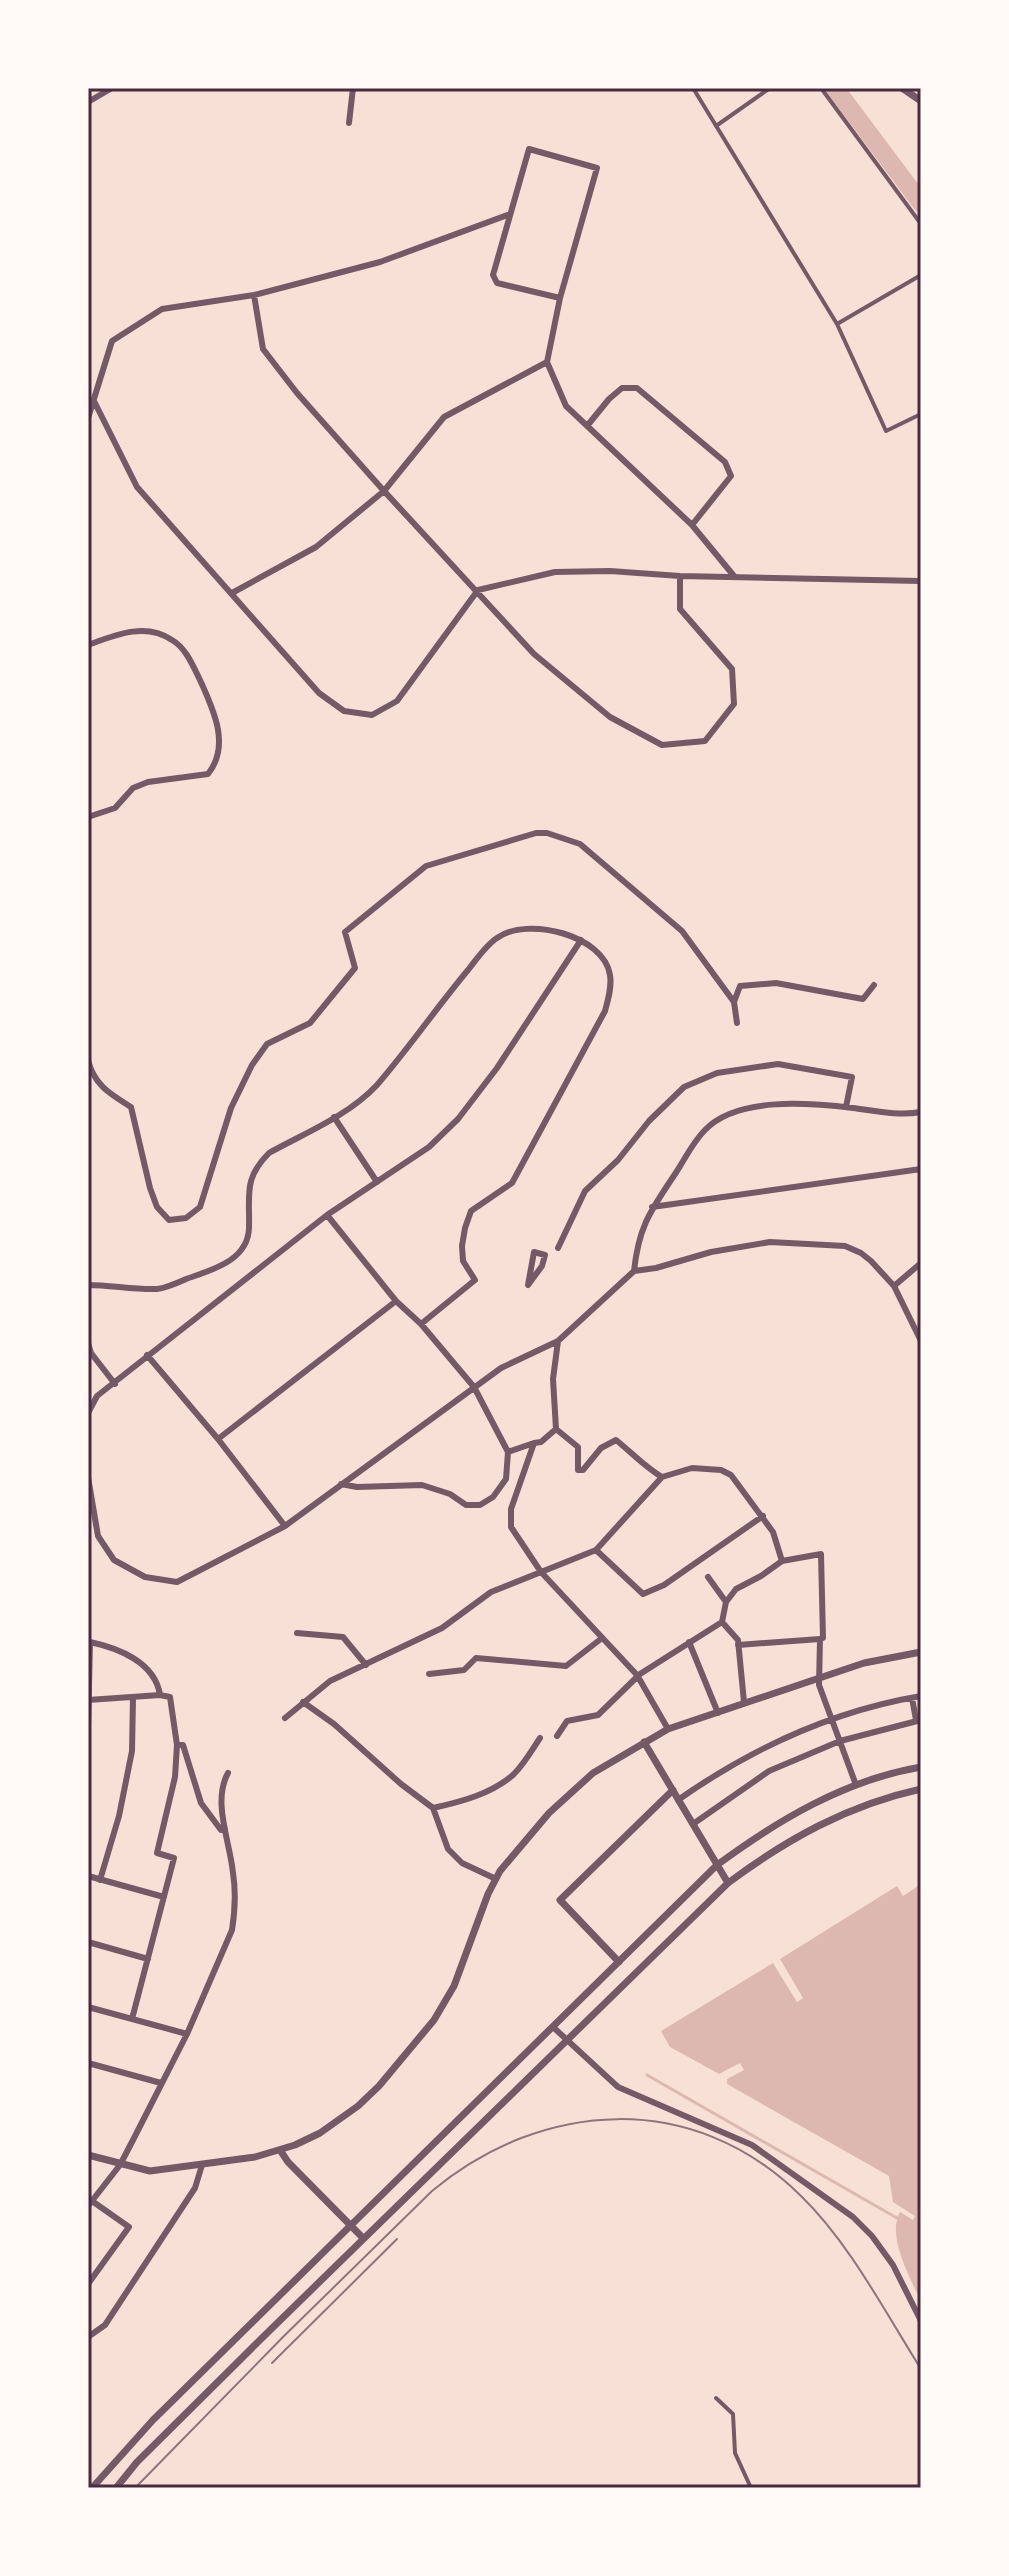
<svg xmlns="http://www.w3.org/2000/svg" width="1009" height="2576" font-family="Manrope,sans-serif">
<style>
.water{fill:#dcb8b0}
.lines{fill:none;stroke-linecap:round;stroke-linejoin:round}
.stream{stroke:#dcb8b0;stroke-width:3}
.river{stroke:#dcb8b0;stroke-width:18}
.pedestrian{stroke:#755966;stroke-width:4}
.minor{stroke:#755966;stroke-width:6}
.tertiary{stroke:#755966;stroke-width:7}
.tram{stroke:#8f747c;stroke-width:2}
.neatline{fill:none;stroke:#4a2c40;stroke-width:3}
</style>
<rect width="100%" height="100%" fill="#f7e1d7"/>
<path class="water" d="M833,88H842L921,192V203Z
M921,1884V2302C911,2279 886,2236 900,2212L913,2220L915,2216L893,2202L889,2176L727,2084V2079L744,2070L740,2063L719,2074L670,2047L661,2031L773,1963L797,2002L803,1998L780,1959L897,1886L903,1896Z"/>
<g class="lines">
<path class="stream" d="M647,2075L897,2218"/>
<path class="river" d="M835,88L921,203"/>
<path class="pedestrian" d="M693,88L837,324L886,431L921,414
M821,88L921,224
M716,126L770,88
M837,324L921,275
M716,2398L733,2414L735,2453L751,2488"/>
<path class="minor" d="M88,102L112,88
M349,123L353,88
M529,149L597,168L560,298L497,283L493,275Z
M254,295L263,349L297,393L384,491L534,654L610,717L662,745L705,741L734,704L732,669L680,609V576
M547,362L560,298
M94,401L137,487L319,693L344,711L372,715L397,701L478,590L555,572L610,571L680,576L921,581
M88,418L112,341L162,309L254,295L380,262L510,214
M587,426L609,399L622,388H637L725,462L731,476L692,525
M232,593L316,547L384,491L444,417L547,362L566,406L692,525L734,576
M88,645C115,635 145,622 172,640C186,648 193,666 200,680C213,709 231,745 208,774L148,782L133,788L115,808L88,817
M734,1002L740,986L776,983L863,999L874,985
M88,1060C94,1085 110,1094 131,1107L150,1188L157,1207L169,1220L186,1218L200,1207L231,1108L252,1065L267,1044L310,1023L355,968L345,932L426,866L536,833H547L580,844L682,931L734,1002L737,1023
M334,1117L377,1182
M652,1207L921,1169
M327,1215L396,1301L421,1324L474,1387L508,1452L506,1479L493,1497L480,1505H466L450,1494L422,1485L357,1487L341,1484
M558,1248L585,1191L618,1160L649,1121L684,1087L717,1073L778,1064L852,1077L846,1107
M534,1252L545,1255L542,1266L528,1285Z
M634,1271C639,1224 652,1209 677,1171C686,1157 693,1142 705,1130C737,1096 811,1103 853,1108C876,1111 899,1116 921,1112
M88,1285C111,1285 134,1290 157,1289C166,1288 177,1283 186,1279C211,1270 248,1261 249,1228C250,1195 243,1179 269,1153C305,1133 348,1116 377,1085C409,1048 437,1007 468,970C476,960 486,945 497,938C527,916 604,935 610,975C612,987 608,1000 605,1011L512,1183L471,1211L465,1228L462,1246L463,1261L475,1280L421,1324
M894,1286L921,1263
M558,1341L553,1379L556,1429L541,1442L534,1443L511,1509V1527L541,1572L637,1675L668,1729
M88,1343L91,1353L115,1384
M147,1355L218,1439L285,1526L501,1368L558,1341L634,1271L656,1268L711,1252L770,1242L845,1246L861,1253L871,1261L894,1286L921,1341
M88,1413L97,1396L327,1215L429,1147L458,1119L497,1068L581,940
M556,1429L578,1447V1470H583L601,1448L616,1440C631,1452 646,1468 662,1477
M218,1439L396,1301
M508,1452L534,1443
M88,1477L98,1536L114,1560L145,1577L177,1582L285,1526
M596,1550L643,1594L664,1585L763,1516
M708,1577L726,1602
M722,1622L738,1640L744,1702
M297,1633L343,1637L366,1665
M689,1642L718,1713
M738,1645L820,1639
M429,1674L464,1670L476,1658L566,1666L602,1638
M912,1698L916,1720
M88,1700L160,1695L170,1697L177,1745H183L201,1803L221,1830L225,1829
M303,1702L334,1724L401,1784L433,1808L448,1849L462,1863L496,1879
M285,1718L330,1681L442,1628L491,1592L596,1550L662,1477L692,1468L721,1470L731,1475L773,1532L782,1561
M88,1728L90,1642C118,1648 155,1662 160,1695
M557,1736L567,1721L598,1715L640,1674L722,1622L726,1602L736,1589L761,1576L782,1561L821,1554L823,1638L820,1639L819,1685L856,1785
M678,1800C752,1748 832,1711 921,1696
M433,1808C460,1802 492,1794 514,1774C524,1764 532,1750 540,1738
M693,1824L769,1771L840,1741L921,1720
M88,1876L164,1897
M100,1880L119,1816L132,1751L133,1698
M88,1942L148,1959
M88,2007L187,2034
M132,2019L174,1858L157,1853L175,1777L177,1745
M553,2027L618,2087L752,2145L853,2217L872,2236L893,2265L921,2321
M88,2063L161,2083
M88,2206L120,2165L133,2140L187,2034L232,1930C235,1911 236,1892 233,1873C230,1841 212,1802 228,1773
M88,2284L129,2227L92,2201
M88,2337L105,2325L195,2188L202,2165"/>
<path class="tertiary" d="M902,88L921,101
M644,1742L728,1883
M619,1962L560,1900L673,1790
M280,2150L288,2162L363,2238
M88,2155L150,2171L255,2157L295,2145L320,2133L358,2106L379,2086L434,2020L454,1986L488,1894L500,1871L549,1813L593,1773L668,1729L864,1663L921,1652
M92,2488L153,2420L717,1865C778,1820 845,1780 921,1767
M116,2488L137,2462L262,2338L728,1883C787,1839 848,1805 921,1789"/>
<path class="tram" d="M272,2363L397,2239
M135,2488L284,2336L432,2191C543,2099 693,2090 800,2195C849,2242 885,2312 921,2369"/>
</g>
<rect width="1009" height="2576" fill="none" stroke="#fffaf5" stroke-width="180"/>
<rect x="90" y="90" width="829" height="2396" class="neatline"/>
</svg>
